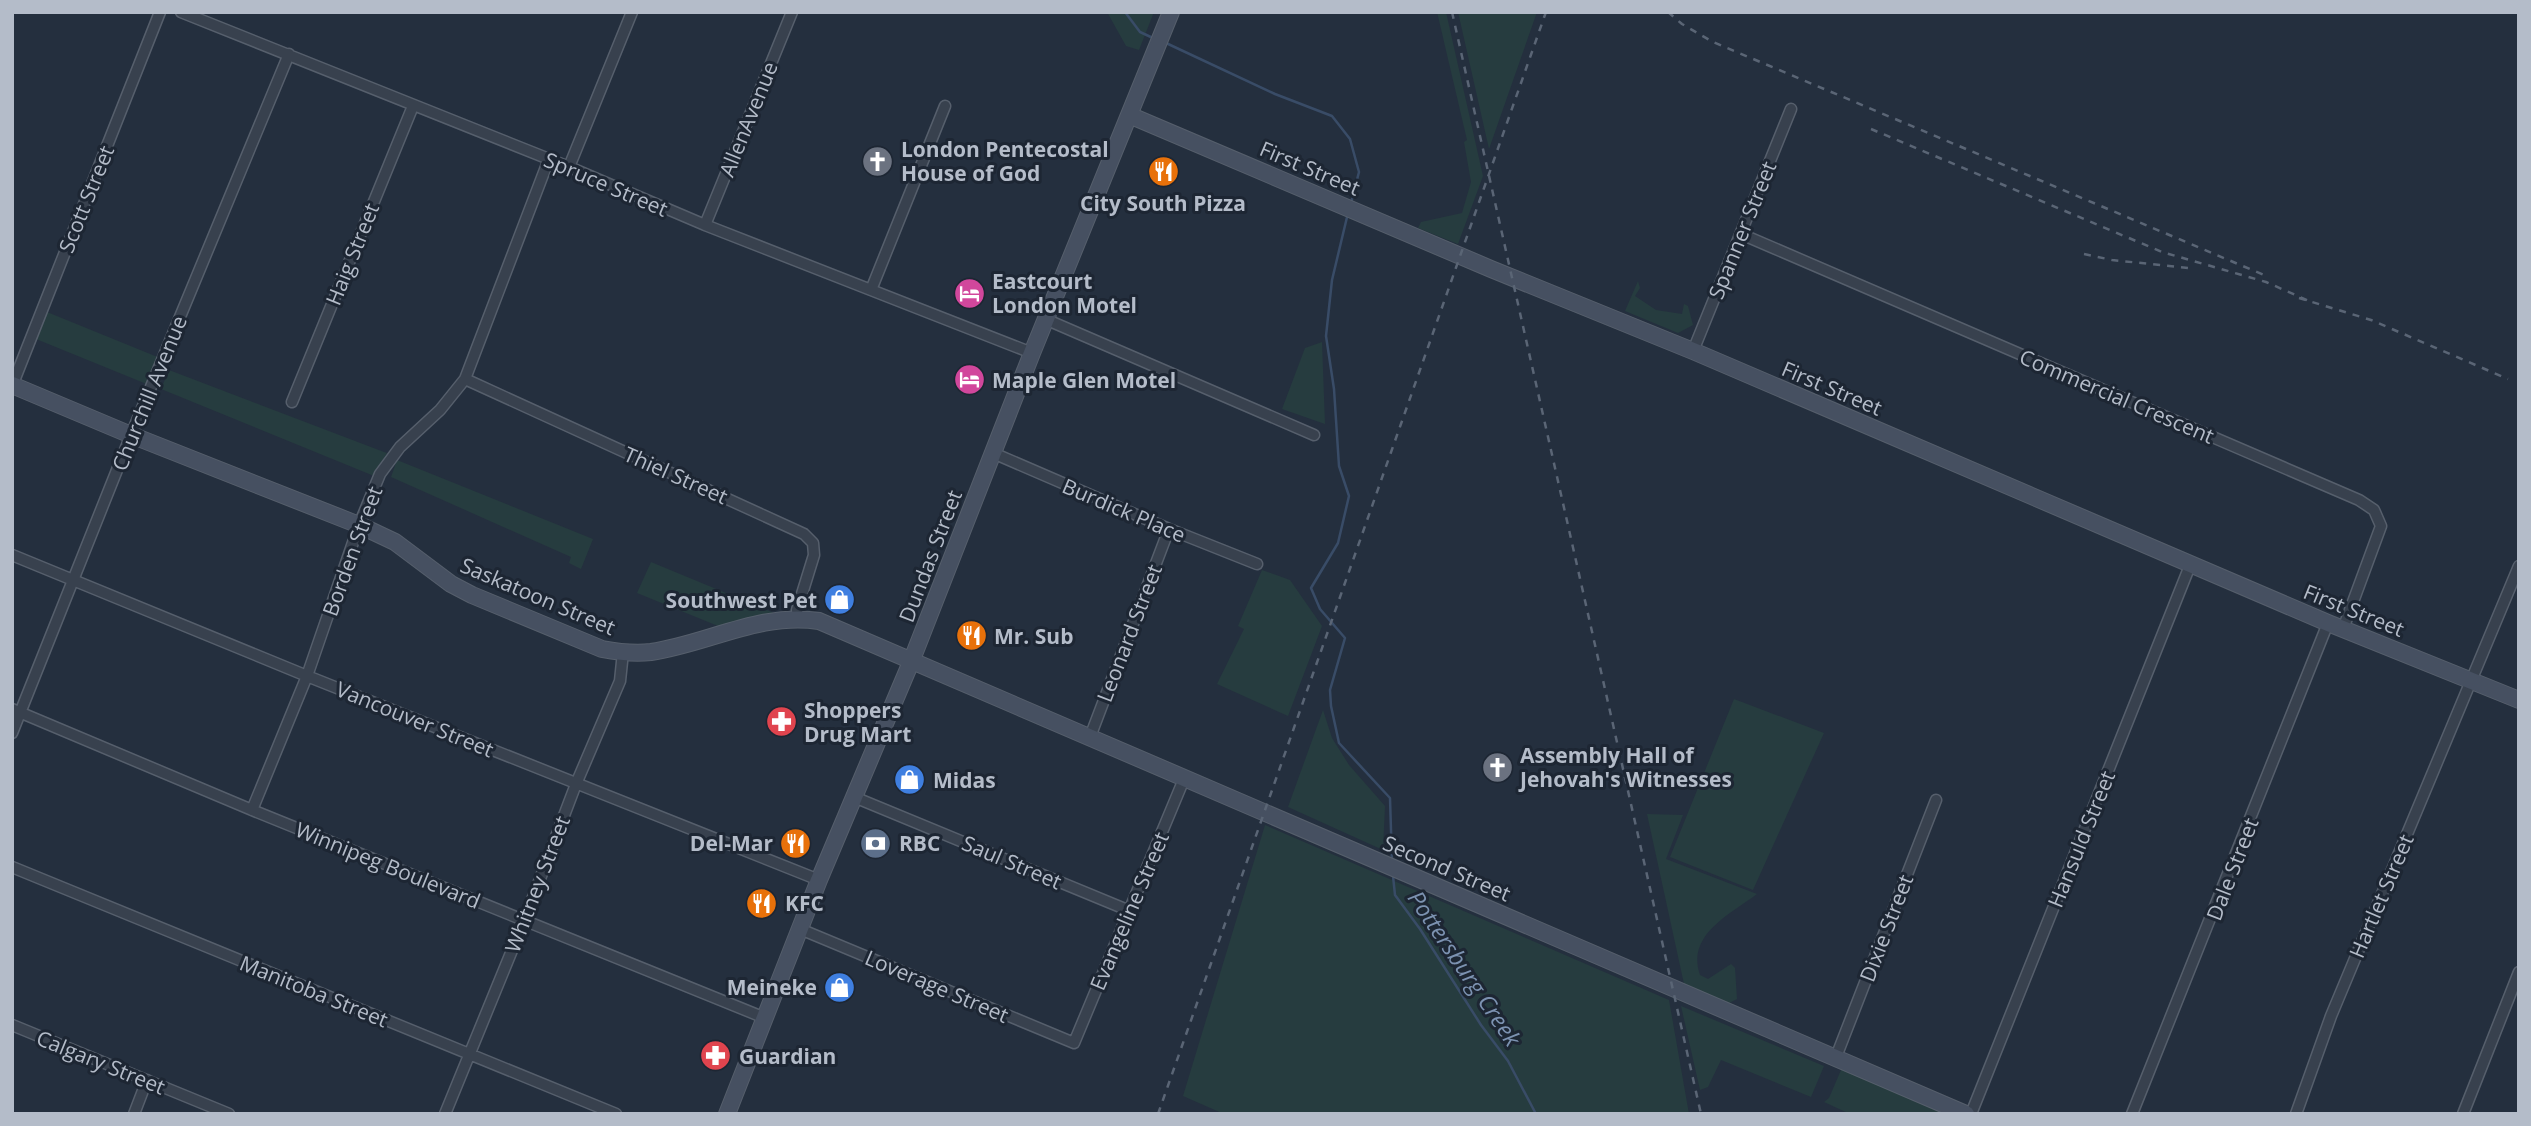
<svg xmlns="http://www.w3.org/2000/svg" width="2531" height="1126" font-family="'Open Sans',sans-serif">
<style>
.green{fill:#263c3f}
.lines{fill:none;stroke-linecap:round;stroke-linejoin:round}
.stream{stroke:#394c67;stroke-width:2.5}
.street-casing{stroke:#565f6c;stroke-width:13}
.secondary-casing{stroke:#565f6c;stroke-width:18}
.street{stroke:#38414e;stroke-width:10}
.secondary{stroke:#465061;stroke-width:16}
.rail{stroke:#5a6575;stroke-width:2.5;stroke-dasharray:7 7;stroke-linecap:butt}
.labels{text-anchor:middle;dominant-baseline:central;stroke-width:6;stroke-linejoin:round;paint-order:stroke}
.street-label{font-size:21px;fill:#b4bcc9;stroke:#1d2633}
.poi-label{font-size:21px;font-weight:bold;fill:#b4bcc9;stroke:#1d2633;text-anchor:start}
.water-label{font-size:23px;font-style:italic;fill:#7c92b1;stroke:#1d2633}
</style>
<rect width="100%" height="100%" fill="#242f3e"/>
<path class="green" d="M1107,12H1154L1139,50L1126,46Z
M1437,12H1446L1483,176L1458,244L1418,228L1421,222L1462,213L1471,182L1464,142L1467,140Z
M1458,12H1537L1489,149Z
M1638,281L1640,288L1635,296L1656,310L1682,314L1684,304L1688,306L1693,325L1678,333L1625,311Z
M47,312L160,358L149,385L36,339Z
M1322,342L1325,424L1282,409L1305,348Z
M169,370L384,452L387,453L374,476L161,389Z
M397,460L593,539L581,569L569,563L571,557L391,477Z
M651,562L774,613L718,626L637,593Z
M1262,570L1290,580L1322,626L1288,716L1217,684L1244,629L1238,626Z
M1734,699L1824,733L1753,890L1670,857Z
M1323,710L1332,738L1349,765L1385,806L1383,850L1288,807Z
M1647,814L1683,815L1666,859L1757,894C1729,915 1686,935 1700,975L1708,979L1731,964L1735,968L1737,999L1729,1003L1684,984Z
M1265,825L1669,1000L1689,1114H1224L1183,1096Z
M1681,1006L1824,1066L1811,1097L1721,1060L1708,1087L1700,1090Z
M1846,1069L1955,1114H1850L1824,1102L1829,1098L1841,1070Z"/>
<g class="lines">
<path class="stream" d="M1125,12L1140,32L1153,38
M1166,43L1275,94L1332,116L1350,139L1359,172L1351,203
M1348,213L1332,280L1326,336L1334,389L1339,466L1349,496L1338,543L1311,588L1320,609L1345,638L1330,690L1331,706L1339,743L1390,798L1392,862
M1393,876L1395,895L1420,929L1481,1025L1508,1061L1536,1114"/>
<defs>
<path id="street" d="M181,12L569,167L705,225L1032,353
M569,167L632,12
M705,225L792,12
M1741,234L2359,500L2374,510L2381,526L2343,629
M871,290L945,106
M1045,319L1314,435
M1693,351L1791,109
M465,379L804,534L813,543L814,555L797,610L798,618
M12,386L160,12
M292,402L413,106
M993,453L1169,529L1257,564
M12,555L307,676L819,880
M12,709L252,810L765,1018
M12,733L131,435L289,54
M1090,737L1169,529
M854,797L1130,911
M252,810L307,676L359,525L380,474L400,447L440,410L465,379L549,159
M12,867L616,1114
M800,929L1074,1043L1184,779
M12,1025L229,1114
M1836,1057L1936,800
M134,1114L147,1080
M445,1114L524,921L576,784L620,681L623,652
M1971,1114L2191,563
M2132,1114L2328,623
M2296,1114L2331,1016L2519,566
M2463,1114L2519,972"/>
<path id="secondary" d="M1129,115L1491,269L1693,351L2328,623L2519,700
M12,385L131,435L359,525L395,542L451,584L472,595L602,649C618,652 634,654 651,652C707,644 760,612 819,621L1966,1114
M727,1114L819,880L911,662L1032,353L1171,12"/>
</defs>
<use href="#street" class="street-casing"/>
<use href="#secondary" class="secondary-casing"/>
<use href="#street" class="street"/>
<use href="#secondary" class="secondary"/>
<path class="rail" d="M1452,12L1701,1114
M1668,12L1682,24L1713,42L2264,275
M1871,129L2162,252L2266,282L2309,301
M2084,254L2112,260L2188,268
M2299,298L2371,320L2508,379
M1158,1114L1546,12"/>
</g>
<defs>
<symbol id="church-disc" viewBox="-11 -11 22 22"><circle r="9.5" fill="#6b7280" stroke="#1d2633"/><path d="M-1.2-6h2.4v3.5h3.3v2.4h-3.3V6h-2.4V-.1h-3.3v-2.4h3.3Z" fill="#fff"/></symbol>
<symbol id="restaurant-disc" viewBox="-11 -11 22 22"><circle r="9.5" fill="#e8710a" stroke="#1d2633"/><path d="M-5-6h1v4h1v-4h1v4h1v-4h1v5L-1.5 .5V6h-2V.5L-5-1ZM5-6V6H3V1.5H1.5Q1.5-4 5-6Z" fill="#fff"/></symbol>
<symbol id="hotel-disc" viewBox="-11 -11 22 22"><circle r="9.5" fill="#d1479c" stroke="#1d2633"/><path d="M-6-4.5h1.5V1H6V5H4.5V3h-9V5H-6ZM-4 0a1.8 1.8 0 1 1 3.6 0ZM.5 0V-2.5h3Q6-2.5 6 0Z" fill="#fff"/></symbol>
<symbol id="shop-disc" viewBox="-11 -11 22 22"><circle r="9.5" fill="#3f7fe0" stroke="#1d2633"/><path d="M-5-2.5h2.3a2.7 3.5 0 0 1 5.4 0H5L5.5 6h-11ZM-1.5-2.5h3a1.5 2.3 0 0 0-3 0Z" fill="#fff"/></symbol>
<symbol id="pharmacy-disc" viewBox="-11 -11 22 22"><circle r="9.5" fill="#e0444e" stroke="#1d2633"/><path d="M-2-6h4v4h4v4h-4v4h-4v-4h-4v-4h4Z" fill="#fff"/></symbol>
<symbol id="bank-disc" viewBox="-11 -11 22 22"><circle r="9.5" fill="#5c6f8a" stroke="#1d2633"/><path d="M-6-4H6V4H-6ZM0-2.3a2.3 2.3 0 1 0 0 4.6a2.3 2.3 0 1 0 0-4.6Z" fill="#fff"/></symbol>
</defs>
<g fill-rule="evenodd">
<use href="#church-disc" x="860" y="144" width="35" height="35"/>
<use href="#restaurant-disc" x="1146" y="154" width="35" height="35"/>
<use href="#hotel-disc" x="952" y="276" width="35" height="35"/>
<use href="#hotel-disc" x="952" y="362" width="35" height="35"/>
<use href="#shop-disc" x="822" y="582" width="35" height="35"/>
<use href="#restaurant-disc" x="954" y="618" width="35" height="35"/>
<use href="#pharmacy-disc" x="764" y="704" width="35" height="35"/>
<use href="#church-disc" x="1480" y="750" width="35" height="35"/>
<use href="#shop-disc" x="892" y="762" width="35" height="35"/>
<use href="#restaurant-disc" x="778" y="826" width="35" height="35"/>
<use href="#bank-disc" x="858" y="826" width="35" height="35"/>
<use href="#restaurant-disc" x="744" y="886" width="35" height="35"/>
<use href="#shop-disc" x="822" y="970" width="35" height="35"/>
<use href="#pharmacy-disc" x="698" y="1038" width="35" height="35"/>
</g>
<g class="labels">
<g class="street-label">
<text transform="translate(748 119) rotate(-68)">AllenAvenue</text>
<text transform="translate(1310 168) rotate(23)">First Street</text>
<text transform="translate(606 184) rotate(23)">Spruce Street</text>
<text transform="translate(86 199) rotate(-68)">Scott Street</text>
<text transform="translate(1742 230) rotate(-68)">Spanner Street</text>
<text transform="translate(352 254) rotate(-68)">Haig Street</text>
<text transform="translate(1832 388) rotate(23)">First Street</text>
<text transform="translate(149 393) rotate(-68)">Churchill Avenue</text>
<text transform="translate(2117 396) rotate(23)">Commercial Crescent</text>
<text transform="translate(676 475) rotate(24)">Thiel Street</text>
<text transform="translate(1124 510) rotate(23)">Burdick Place</text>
<text transform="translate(352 551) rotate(-70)">Borden Street</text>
<text transform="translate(930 556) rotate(-69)">Dundas Street</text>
<text transform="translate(538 596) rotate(23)">Saskatoon Street</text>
<text transform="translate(2354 610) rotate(22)">First Street</text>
<text transform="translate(1129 633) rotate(-69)">Leonard Street</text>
<text transform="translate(415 719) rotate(22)">Vancouver Street</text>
<text transform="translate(2081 839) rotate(-68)">Hansuld Street</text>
<text transform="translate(1012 862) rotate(23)">Saul Street</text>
<text transform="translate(388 865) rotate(22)">Winnipeg Boulevard</text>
<text transform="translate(1447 868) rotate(23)">Second Street</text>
<text transform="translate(2232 869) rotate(-69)">Dale Street</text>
<text transform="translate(537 884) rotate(-69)">Whitney Street</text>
<text transform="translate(2381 896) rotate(-67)">Hartlet Street</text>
<text transform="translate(1129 911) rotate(-67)">Evangeline Street</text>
<text transform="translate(1886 928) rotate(-69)">Dixie Street</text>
<text transform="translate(937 986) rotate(23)">Loverage Street</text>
<text transform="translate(314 991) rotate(22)">Manitoba Street</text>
<text transform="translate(101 1062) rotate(22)">Calgary Street</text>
</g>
<g class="poi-label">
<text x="901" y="149">London Pentecostal<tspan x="901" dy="24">House of God</tspan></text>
<text x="1163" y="203" text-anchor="middle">City South Pizza</text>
<text x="992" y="281">Eastcourt<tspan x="992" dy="24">London Motel</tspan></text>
<text x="992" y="380">Maple Glen Motel</text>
<text x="817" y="600" text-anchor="end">Southwest Pet</text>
<text x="994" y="636">Mr. Sub</text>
<text x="804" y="710">Shoppers<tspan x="804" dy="24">Drug Mart</tspan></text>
<text x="1520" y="755">Assembly Hall of<tspan x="1520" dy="24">Jehovah's Witnesses</tspan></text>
<text x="933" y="780">Midas</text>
<text x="773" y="843" text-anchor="end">Del-Mar</text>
<text x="899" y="843">RBC</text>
<text x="785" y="903">KFC</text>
<text x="817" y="987" text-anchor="end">Meineke</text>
<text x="739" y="1056">Guardian</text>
</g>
<g class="water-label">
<text transform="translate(1465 968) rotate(56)">Pottersburg Creek</text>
</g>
</g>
<rect width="2531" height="1126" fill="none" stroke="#b4bcc9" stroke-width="28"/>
</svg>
